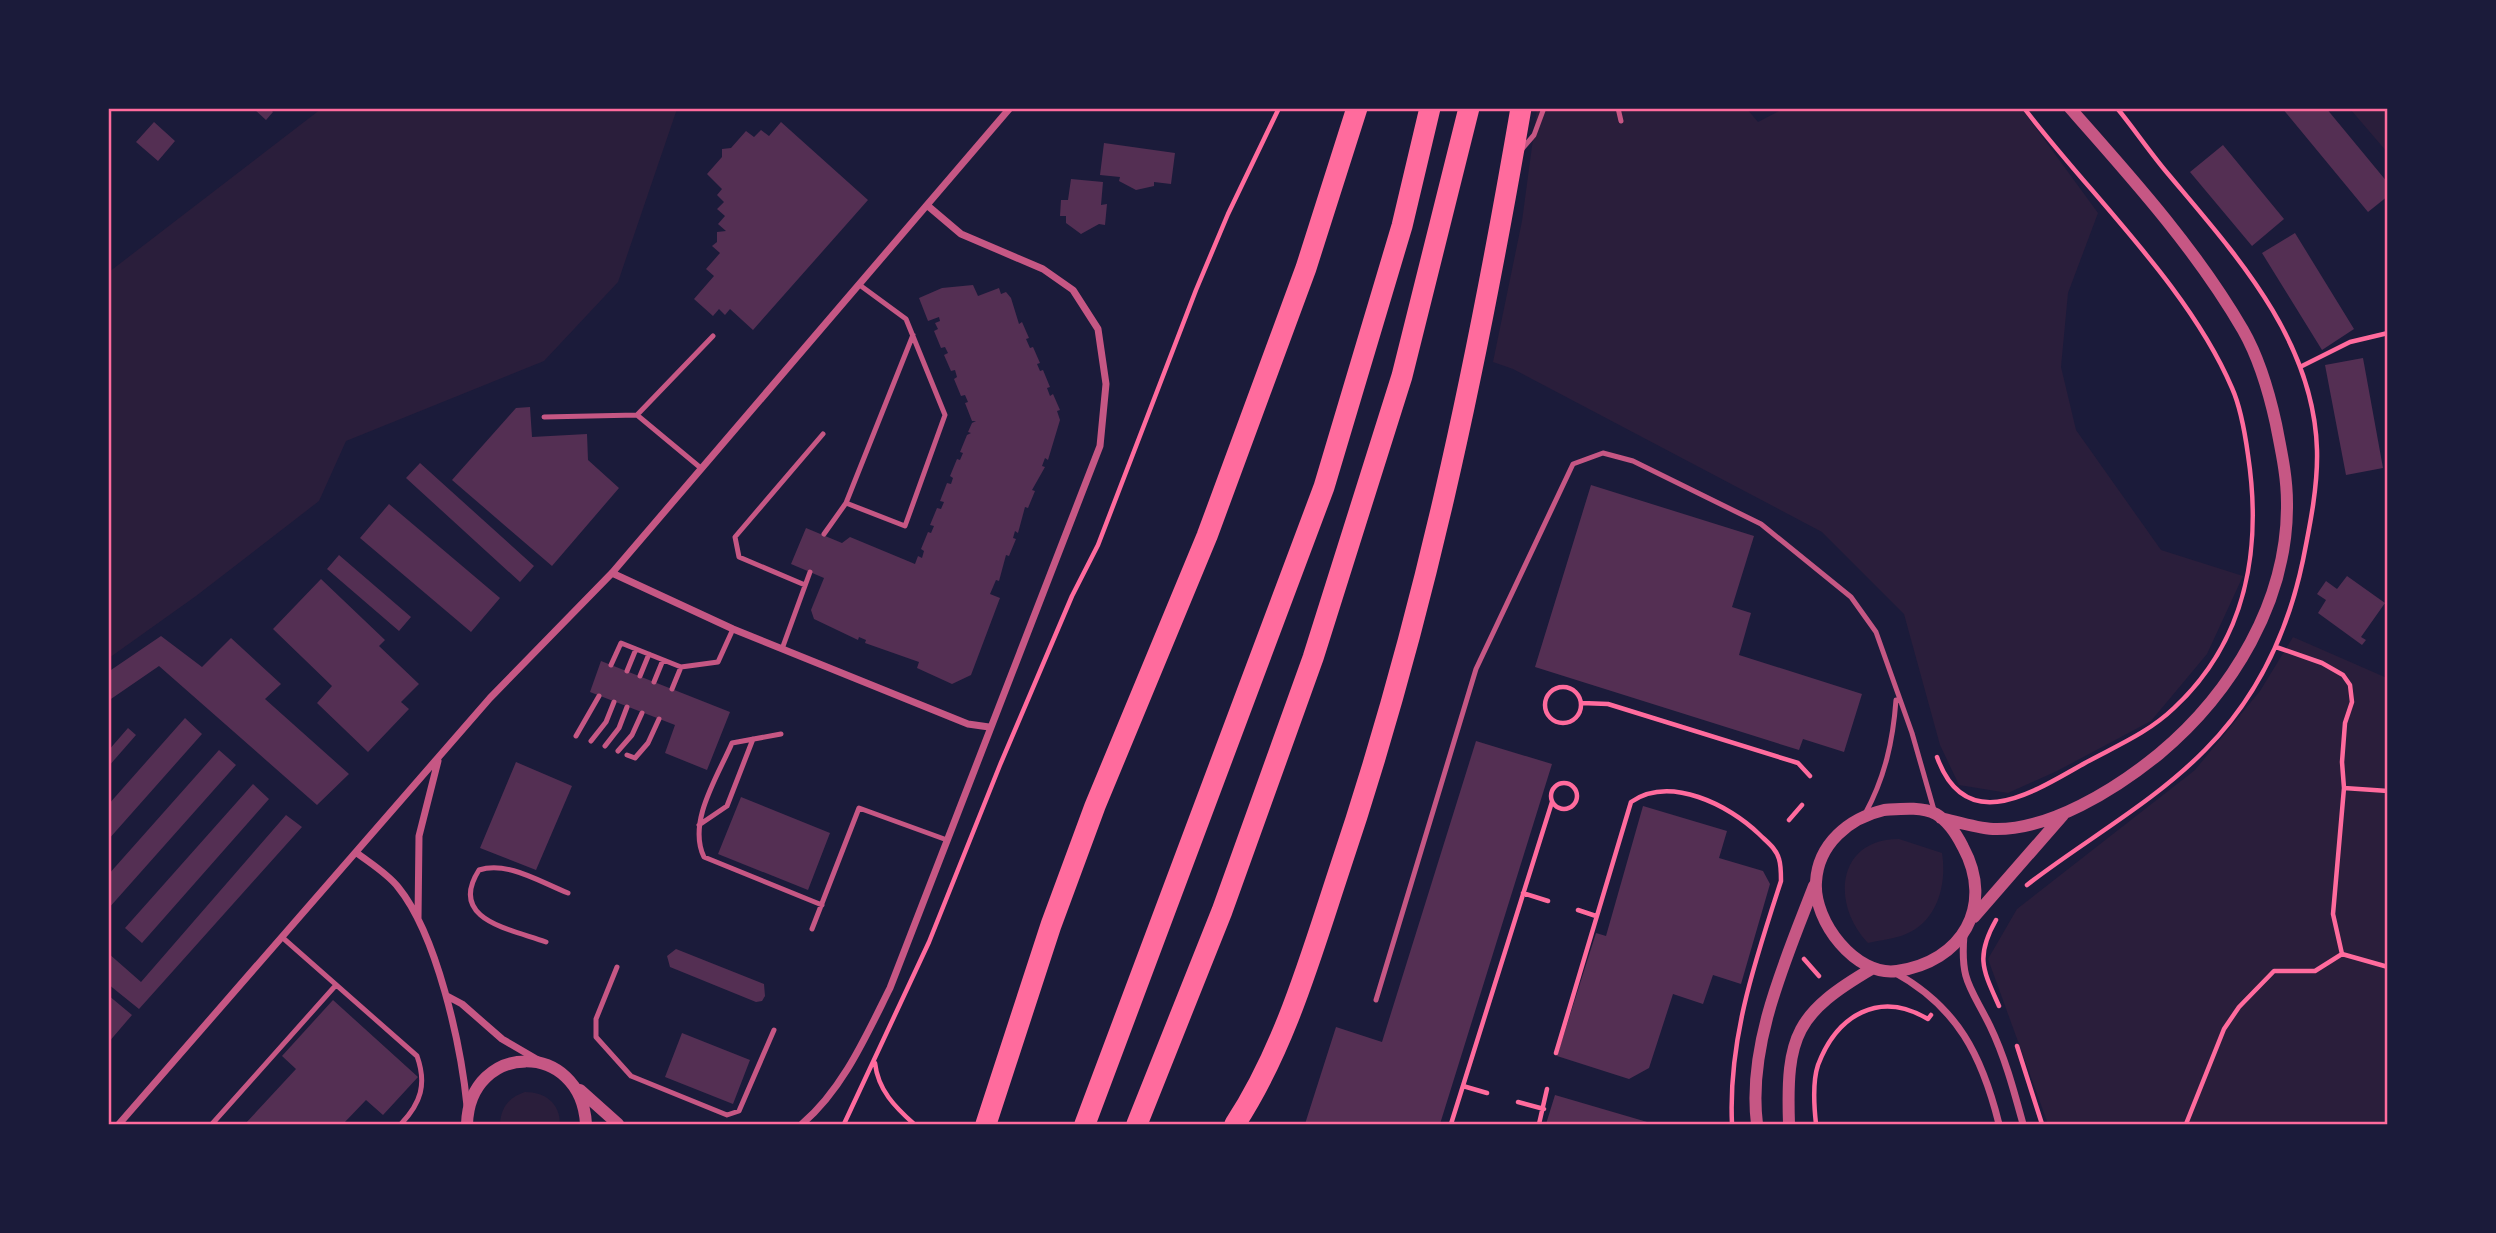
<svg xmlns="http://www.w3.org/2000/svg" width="2496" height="1233" font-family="'Source Sans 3',sans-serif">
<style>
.green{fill:#2a1e3b}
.building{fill:#542f53}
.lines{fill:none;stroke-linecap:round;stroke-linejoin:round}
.path{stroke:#ff6b9d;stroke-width:4.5}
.service{stroke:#c65784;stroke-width:5}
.minor{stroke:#c65784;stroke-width:7}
.tertiary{stroke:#c65784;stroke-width:12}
.motorway{stroke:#ff6b9d;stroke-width:21}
.neatline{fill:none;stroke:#ff6b9d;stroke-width:2.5}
</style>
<rect width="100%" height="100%" fill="#1b1b3a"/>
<path class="green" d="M321,109H677L618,282L544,361L346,441L319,501L196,596L109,658V272Z
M1537,109H1747L1758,122L1783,109H2022L2098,213L2068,293L2061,367L2076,430L2161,550L2243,576L2207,654L2151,721L2057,771L2008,793L1959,785L1940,745L1904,614L1822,532L1513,369L1493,362L1522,221Z
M2350,109H2387V152L2351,110Z
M2293,637L2387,678V1124H2048L1988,959L2017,909L2195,770L2260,691Z
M1899,839L1942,853C1947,883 1938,921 1906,934C1895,939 1880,940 1868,943C1831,905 1836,839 1899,839Z
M525,1092C545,1092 560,1103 560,1124H500C501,1107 509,1097 525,1092Z"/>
<path class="building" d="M253,108H269L273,112L266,120Z
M2282,108H2326L2388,183V196L2368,212Z
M154,122L175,141L158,161L136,142Z
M781,122L868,200L753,330L730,309L725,315L719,309L713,316L694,299L714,276L706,269L720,253L712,246L717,242V232L726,231L718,224L725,216L717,209L724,202L717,195L722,189L707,174L722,157V149L731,148L746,131L754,137L761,130L769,136Z
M1104,143L1175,153L1171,184L1154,182V186L1136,190L1119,181L1120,177L1100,175Z
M2223,145L2284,219L2252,246L2190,172Z
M1071,179L1103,182L1101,205L1107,204L1105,225L1099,224L1081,234L1066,223V216H1060L1061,200H1068Z
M2295,233L2354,329L2322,350L2262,253Z
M973,285L978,296L999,288L1001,294L1006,292L1011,298L1019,324L1022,322L1029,338L1026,339L1030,348L1033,347L1040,363L1037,364L1040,371L1043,370L1050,387L1047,388L1050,396L1053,394L1060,410L1057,411L1060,420L1048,460L1045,458L1042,466L1045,467L1032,490L1035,491L1028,508L1025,507L1018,533L1015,531L1013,538L1016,539L1009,556L1006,555L999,581L996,580L990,594L1000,598L971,675L952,684L917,668L919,662L865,643L866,640L859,637L858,640L814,619L811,610L824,578L791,564L806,528L842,543L850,537L915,564L918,556L922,558L924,551L921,549L928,532L931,533L934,526L930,525L937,508L941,509L944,502L940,501L947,483L951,484L953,478L950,476L957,459L960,460L963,453L960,452L967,435L971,433L968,432L972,423L976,421H972L965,403L968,402L965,395L961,396L954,379L957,377L955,370L951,371L944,355L948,353L945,347L941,348L934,331L938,329L935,323L940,321L939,317L928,321L919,298L942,288Z
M2363,358L2383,468L2346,475L2325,365Z
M530,407L532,437L587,434L588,460L619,488L552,566L452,480L516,408Z
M420,463L534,566L520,582L406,478Z
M1591,485L1754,536L1732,607L1751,613L1739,655L1862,694L1844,752L1803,739L1799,750L1535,667Z
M389,504L500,598L471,632L360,538Z
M339,555L411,617L399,631L327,569Z
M2347,576L2385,603L2361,637L2366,640L2362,645L2318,613L2326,600L2317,594L2326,581L2337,589Z
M321,579L385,640L379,646L419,684L401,702L409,709L368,752L317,703L332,686L273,629Z
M161,636L202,667L231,638L281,684L265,699L349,774L317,805L159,666L108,701V672Z
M601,661L730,712L707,770L665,753L675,725L590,692Z
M185,718L202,734L108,840V805Z
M128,728L136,735L108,767V751Z
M1476,741L1552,764L1440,1124H1305L1336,1027L1382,1042Z
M219,750L236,765L108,909V875Z
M516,762L572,786L536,870L480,848Z
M253,784L269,799L142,943L125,928Z
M741,797L830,833L808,890L718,854Z
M1643,806L1727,831L1719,858L1763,871L1770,884L1741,984L1713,975L1703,1004L1673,994L1649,1068L1629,1079L1557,1056L1596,933L1606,936Z
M286,815L302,827L139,1009L108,984V953L141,982Z
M676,949L764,984L765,996L762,1001L756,1002L670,967L667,956Z
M108,995L132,1015L108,1043Z
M333,1000L418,1077L383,1115L366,1100L343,1124H245L296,1069L282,1056Z
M682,1033L750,1060L733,1104L665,1077Z
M1555,1095L1654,1124H1546Z"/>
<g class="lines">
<path class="path" d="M2300,367L2350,342L2388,333
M2276,647L2322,663L2343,675L2350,685L2352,702L2345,723L2342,762L2344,788
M1545 705a18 18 0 1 1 36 0a18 18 0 1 1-36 0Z
M1582,703L1608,704L1798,763L1810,776
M1937,757C1966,838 2035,791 2085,763C2116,746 2148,733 2174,708C2247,640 2262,548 2248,455C2245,433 2241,408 2232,388C2189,287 2091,196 2024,108
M1551 796a13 13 0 1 1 26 0a13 13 0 1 1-26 0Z
M1789,820L1802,805
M2027,885C2085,840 2153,803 2205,750C2257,698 2288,632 2303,560C2310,525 2318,486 2317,450C2314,340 2236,255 2169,175C2151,154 2135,130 2117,108
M1523,893L1548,901
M1578,910L1596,916
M1996,920C1975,957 1983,970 1999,1006
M2342,954L2333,914L2344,788L2388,791
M1804,959L1819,976
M2017,1046L2042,1124
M1556,1053L1631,802C1670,775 1729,805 1759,834C1767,842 1776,848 1779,859C1781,865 1781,874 1781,881C1755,961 1728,1040 1732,1124
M875,1063C878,1090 895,1107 914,1124
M1463,1086L1487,1093
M1518,1102L1544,1109
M844,1124L929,942L1000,765L1072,596L1098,545L1196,290L1228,214L1279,108
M1451,1124L1552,802
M1539,1124L1547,1089
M1816,1124C1814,1106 1812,1083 1818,1065C1837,1015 1879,990 1928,1019L1931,1015
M2186,1124L2224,1029L2239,1007L2274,971H2315L2342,954L2388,967"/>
<path class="service" d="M1618,108L1621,121
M1522,149L1534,135L1544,108
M861,286L906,319L945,415L905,526L846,503L913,335
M544,417L637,415
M702,469L637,415L713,336
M824,534L846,503
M805,585L739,557L735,537L823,434
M782,649L810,572
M611,665L621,643L681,667L718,662L733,629
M627,671L636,649
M640,676L649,654
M654,682L663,660
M672,689L681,667
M781,734L732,743C718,776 687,822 704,857L822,905
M576,736L599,696
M591,741L606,722L614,702
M605,746L619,728L627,707
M618,751L632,735L642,713
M627,755L635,758L648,743L659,719
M1865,814C1885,777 1893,741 1896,700
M699,825L727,806L753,739
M812,929L859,808L947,840
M283,938L417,1056C427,1084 421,1103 401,1124
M546,942C511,929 447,920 479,870C508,861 540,882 568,893
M617,967L596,1019V1037L631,1076L727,1115L739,1111L774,1030
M1376,1000L1476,669L1573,464L1603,453L1633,461L1761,524L1851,597L1876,632L1912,733L1934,810
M212,1124L336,985"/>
<path class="minor" d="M612,573L733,629L968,724L989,727
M357,853C370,863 388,874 398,887C437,935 461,1045 467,1106
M418,919L419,836L438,761
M1964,935C1960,982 1971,987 1990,1026C2005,1057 2014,1091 2023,1124
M1894,972C1958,1007 1982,1056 1999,1124
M447,996L462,1004L502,1039L538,1060
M119,1124L490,698L612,573L1010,108
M802,1124C843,1089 866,1036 890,988L1100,446L1106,384L1098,329L1073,290L1043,269L961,234L928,206"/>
<path class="tertiary" d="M1884,810C1899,809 1922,806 1936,814C1948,821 1957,835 1963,847C1995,906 1962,962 1897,971C1856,977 1813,921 1816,882C1818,844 1849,818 1884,810Z
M1941,818C1958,822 1976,828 1993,829C2049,831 2116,789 2159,754C2232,693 2288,601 2287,503C2287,476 2281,450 2276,424C2269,392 2259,358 2243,330C2196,249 2132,178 2070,108
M1974,917L2063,815
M580,1090L618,1124
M467,1124C470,1041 581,1040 586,1124
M1757,1124C1747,1045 1786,959 1814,886
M1789,1124C1786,1035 1796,1013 1873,968"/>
<path class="motorway" d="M986,1124L1051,925L1095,806L1207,536L1306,268L1357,108
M1085,1124L1324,487L1402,226L1430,108
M1137,1124L1222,911L1313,658L1402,376L1469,108
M1235,1124C1284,1049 1310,959 1338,874C1423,623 1476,370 1521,108"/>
</g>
<rect width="2496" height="1233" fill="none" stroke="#1b1b3a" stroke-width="220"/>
<rect x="110" y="110" width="2276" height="1013" class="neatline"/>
</svg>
